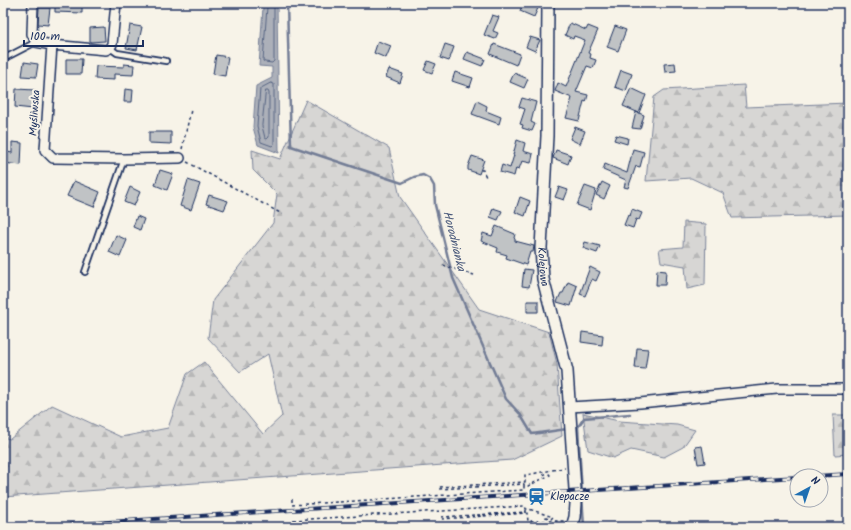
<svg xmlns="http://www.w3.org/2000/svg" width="851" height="530" font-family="Kalam,sans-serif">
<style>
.forest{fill:url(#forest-firs);stroke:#798299}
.water{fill:#acb0b9;stroke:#727c95}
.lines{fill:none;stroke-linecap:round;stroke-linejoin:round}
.shore{stroke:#556382;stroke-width:1}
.stream{stroke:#727c95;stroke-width:2.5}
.building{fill:#c0c3c5;stroke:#1b2f5e}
.service-casing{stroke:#1b2f5e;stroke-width:8}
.minor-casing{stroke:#1b2f5e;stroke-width:12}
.tertiary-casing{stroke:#1b2f5e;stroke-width:14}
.path{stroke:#1b2f5e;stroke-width:1.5;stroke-dasharray:3 3;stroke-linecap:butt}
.service{stroke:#f7f3e8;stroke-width:4.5}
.minor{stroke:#f7f3e8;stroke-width:9}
.tertiary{stroke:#f7f3e8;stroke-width:11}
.rail-casing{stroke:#1b2f5e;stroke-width:4}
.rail{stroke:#f7f3e8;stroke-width:2.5;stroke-dasharray:8;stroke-linecap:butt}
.labels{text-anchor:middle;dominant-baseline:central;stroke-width:4;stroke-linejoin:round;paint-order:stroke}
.street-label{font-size:11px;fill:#1b2f5e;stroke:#f7f3e8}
.poi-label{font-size:11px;fill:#1b2f5e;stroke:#f7f3e8;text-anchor:start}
.water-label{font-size:12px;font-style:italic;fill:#465679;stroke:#f7f3e8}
</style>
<defs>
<pattern id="forest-firs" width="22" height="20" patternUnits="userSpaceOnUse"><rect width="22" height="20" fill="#d7d6d4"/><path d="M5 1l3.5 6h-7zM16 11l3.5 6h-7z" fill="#b8b8b8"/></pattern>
</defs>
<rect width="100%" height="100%" fill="#f7f3e8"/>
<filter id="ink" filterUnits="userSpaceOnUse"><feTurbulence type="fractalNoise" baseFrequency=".025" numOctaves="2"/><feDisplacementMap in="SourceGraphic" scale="8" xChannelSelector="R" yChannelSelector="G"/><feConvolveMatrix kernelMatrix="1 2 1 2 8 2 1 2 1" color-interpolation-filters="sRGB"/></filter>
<g filter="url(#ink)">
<path class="forest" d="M744,85L746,107L848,103V215L732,218L723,193L691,178L646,181L654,97L664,90Z
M306,100L389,148L400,197L479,309L549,332L557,364L562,436L512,460L3,497V437L10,439L52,405L121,437L168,428L187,374L204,362L263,434L282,416L268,354L240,372L208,338L213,300L273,223L277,194L253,170L252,150L280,159Z
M684,222L706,224L705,285L687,289L685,266L661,262L659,249L683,247Z
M583,413L619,421L677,425L695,430L683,447L664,457L631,450L613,458L588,450Z
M833,415H848V454L835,455Z"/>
<path class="water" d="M260,3H277L279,153L258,145L253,127L256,86L272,78V67L259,66L263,7Z"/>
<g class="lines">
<path class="shore" d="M265,3L267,7L263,61L265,62L272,63L274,61V3
M271,83L274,84V144L272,146L261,142L257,126L260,89Z
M266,91H268L269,93V137L267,139L265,138L262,126Z"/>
<path class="stream" d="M287,3L291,146L402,183L414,177L423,175L430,179L434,186L435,205L453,278L506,399L520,414L532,434L567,429
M578,427L584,418L630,414
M574,428L578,427L584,527"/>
</g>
<path class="building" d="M55,3L82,4V13L55,12Z
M523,3H527L538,8L534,17L520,11Z
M39,8H50L48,25L38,24Z
M492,15L499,17L493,31L498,33L495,39L484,35Z
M570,23L586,30L588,26L598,30L588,53L591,54L590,58L596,60L593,68L587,66L576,92L588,95L586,102L584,101L579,121L566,118L572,98L555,91L558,83L566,87L585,40L574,36L573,39L565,35Z
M130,25L142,27L137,50L126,48Z
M615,26L626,30L618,51L607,47Z
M104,27L105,41L90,42V28Z
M530,37L540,40L535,51L526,47Z
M378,41L391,46L386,58L374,53Z
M445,44L454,47L449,61L440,58Z
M494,44L520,54L516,65L490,54Z
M467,52L485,59L482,66L464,59Z
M216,55L228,57L225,76L213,74Z
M66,59H82L81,74H66Z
M428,61L436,64L432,73L424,70Z
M24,62L38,64L36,77L22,76Z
M675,63L676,71L665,72L664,64Z
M124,64L134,65L133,75L114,74V80L95,79L96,66L124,67Z
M389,69L403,74L400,83L386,77Z
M621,70L632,74L626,91L615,87Z
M455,72L473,78L470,87L452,81Z
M514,73L528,79L524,88L510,82Z
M631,88L646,95L639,113L623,106Z
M16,89L35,90L33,109L15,107Z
M125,89L133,90L132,102H124Z
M522,98L536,102L531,122L535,124L532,131L522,128L523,125L520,124L525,109L519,107Z
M477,101L487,106L486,111L501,117L499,124L472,114Z
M636,112L644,115L640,129L632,128Z
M575,127L585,131L580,144L570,139Z
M149,132H171V144L149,143Z
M616,135L628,138L627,144L614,140Z
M517,140L525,143L523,151L533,154L531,163L522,161L519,169L516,168L514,176L500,172L502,165L510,168L514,155H513Z
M12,142L22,143L21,165L3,163V151L12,153Z
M633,149L644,152L640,167L636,166L628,188L624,187L626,180L603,170L605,164L627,173Z
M556,150L571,155L568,164L553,158Z
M472,156L484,160L479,174L468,170V166Z
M160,170L173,174L167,190L155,185Z
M188,180L200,184L191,210L180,206Z
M74,181L100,192L94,207L67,196Z
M602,182L610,186L604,199L596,195Z
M585,186L596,190L590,210L577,205Z
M130,187L140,192L134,206L124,202Z
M559,187L568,190L564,200L555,197Z
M209,195L228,201L224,210L206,204Z
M520,197L530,201L525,216L515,212Z
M493,208L502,211L498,220L490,217Z
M632,209L642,213L639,220L636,219L633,228L624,225L628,215L630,216Z
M137,216L144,219L140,230L133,227Z
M496,226L515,234L514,238L515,239V241L534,246L533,252H530L526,265L506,258L507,255L497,252L498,248L481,241L483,233L492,236Z
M116,235L127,240L120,257L109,252Z
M585,242L600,246L597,253L583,248Z
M590,267L600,272L596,281L592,279L585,296L580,294Z
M524,269L532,270L529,287L522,286Z
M657,270L666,271L665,285H656Z
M568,282L577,286L571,306L557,302L561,293H563Z
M527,301H538V312H527Z
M582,332L603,335L602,345L581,342Z
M637,348L648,349L645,369L635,368Z
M702,446L705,463L698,464L695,447Z"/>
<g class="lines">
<defs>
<path id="service" d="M110,48L117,53L166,61
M3,59L36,42
M85,272L124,159"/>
<path id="minor" d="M33,3L32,34L36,42L52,45L106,50L110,48L112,44L116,3
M52,45L45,150L53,158L124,159L180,158
M569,407L640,403L777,389H848"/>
<g id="tertiary">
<path id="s1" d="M548,3L547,136L541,248L543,279L567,371L576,504L575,517L572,527"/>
</g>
</defs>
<use href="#service" class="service-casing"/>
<use href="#minor" class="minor-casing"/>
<use href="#tertiary" class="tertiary-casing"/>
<path class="path" d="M182,149L191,110
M187,162L282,214
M481,170H483L486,177
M443,265L474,275
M524,486V484L439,489V487L525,482V475C538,473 551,470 565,468
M292,499V505L524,490V486H528L550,475L548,473L543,475L542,472
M526,510V512L441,517V519L527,513L528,521H564
M293,526V520L525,506L526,509H529L553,517L551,519L546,517L545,521"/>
<use href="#service" class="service"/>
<use href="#minor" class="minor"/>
<use href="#tertiary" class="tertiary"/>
<defs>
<path id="rail" d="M816,476L848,474
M32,527L797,477"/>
</defs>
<use href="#rail" class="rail-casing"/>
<use href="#rail" class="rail"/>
</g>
</g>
<defs>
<symbol id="station-bare" viewBox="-9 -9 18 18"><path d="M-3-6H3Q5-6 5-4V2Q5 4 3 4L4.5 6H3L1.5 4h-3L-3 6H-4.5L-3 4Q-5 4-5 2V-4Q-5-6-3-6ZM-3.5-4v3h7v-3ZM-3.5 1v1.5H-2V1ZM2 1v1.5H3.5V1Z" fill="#1f6fb2" stroke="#f7f3e8" stroke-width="2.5" paint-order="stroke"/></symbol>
</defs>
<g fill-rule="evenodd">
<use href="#station-bare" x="524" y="484" width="25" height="25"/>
</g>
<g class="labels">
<g class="street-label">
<text transform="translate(35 113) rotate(-86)">Myśliwska</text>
<text stroke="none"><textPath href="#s1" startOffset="264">Kolejowa</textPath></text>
</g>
<g class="poi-label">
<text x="550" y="497">Klepacze</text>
</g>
<g class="water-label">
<text transform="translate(454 241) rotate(76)">Horodnianka</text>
</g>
</g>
<rect width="851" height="530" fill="none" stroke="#f7f3e8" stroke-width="16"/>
<rect x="8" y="8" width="835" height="514" fill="none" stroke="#1b2f5e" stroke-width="1.5" filter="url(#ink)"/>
<g transform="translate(809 488) rotate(40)"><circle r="19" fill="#f7f3e8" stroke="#9fa5b1"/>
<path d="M0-3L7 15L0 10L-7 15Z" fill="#1f6fb2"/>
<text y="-6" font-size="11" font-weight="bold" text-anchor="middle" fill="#1b2f5e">N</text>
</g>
<path d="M24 40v6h119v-6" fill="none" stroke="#1b2f5e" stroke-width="2"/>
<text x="30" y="40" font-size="12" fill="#1b2f5e" stroke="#f7f3e8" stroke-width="3" paint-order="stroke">100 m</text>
</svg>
